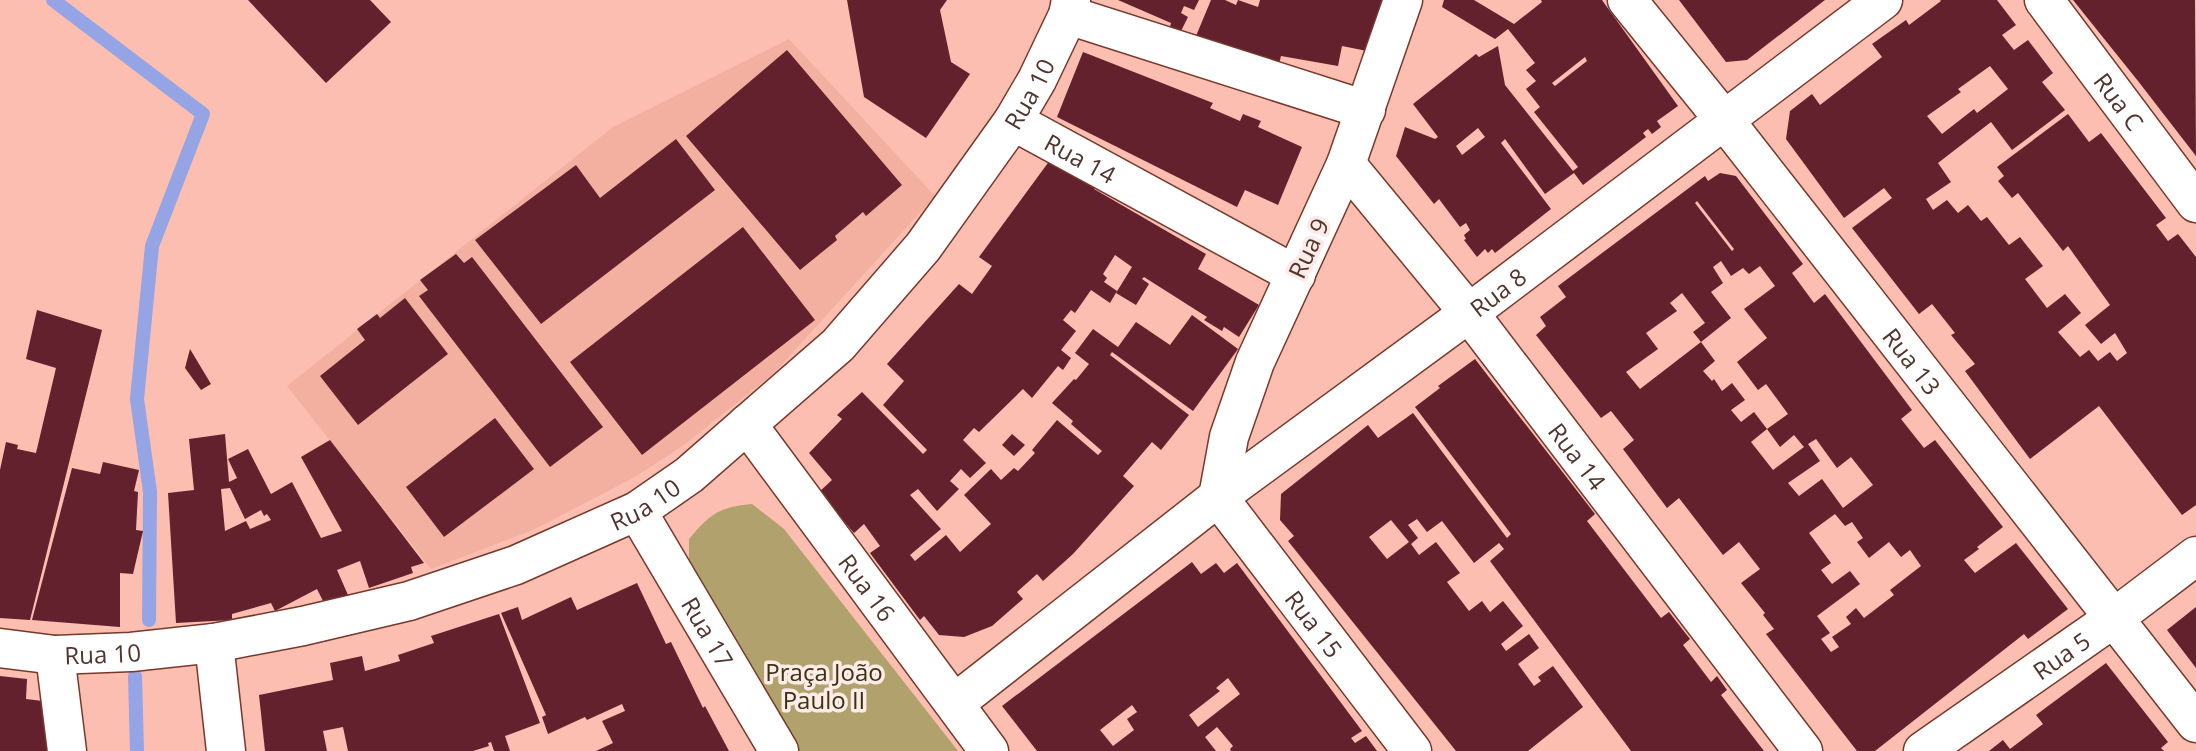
<svg xmlns="http://www.w3.org/2000/svg" width="2196" height="751" font-family="'Open Sans',sans-serif">
<style>
.built{fill:#f3b0a1}
.green{fill:#b1a16c}
.lines{fill:none;stroke-linecap:round;stroke-linejoin:round}
.stream{stroke:#94a4e4;stroke-width:14}
.building{fill:#62212c;fill-rule:evenodd}
.minor-casing{stroke:#78382b;stroke-width:41}
.minor{stroke:#fff;stroke-width:38}
.labels{text-anchor:middle;dominant-baseline:central;stroke-width:7;stroke-linejoin:round;paint-order:stroke}
.street-label{font-size:24px;fill:#52342d;stroke:#fcebe7}
.park-label{font-size:24px;fill:#3b3212;stroke:#fcebe7}
</style>
<rect width="100%" height="100%" fill="#fbbeb0"/>
<path class="built" d="M789,39L935,196L774,373L684,445L635,477L533,530L431,569L287,386L613,127Z"/>
<path class="green" d="M752,504L784,529L958,751H787L689,567V539C710,514 719,507 752,504Z"/>
<g class="lines">
<path class="stream" d="M53,0L203,114L152,246L137,399L150,492L149,620
M135,676L137,751"/>
</g>
<path class="building" d="M248,0H370L391,22L326,83Z
M847,0H947L940,10L951,62L970,74L926,138L864,97Z
M1118,0H1199L1194,10L1184,6L1181,13L1188,17L1181,31L1170,27L1171,23Z
M1211,0H1225L1236,5L1238,0L1258,7L1260,0H1385L1367,51L1342,46L1338,66L1281,56L1279,64L1196,36Z
M1444,0H1474L1514,24L1542,2L1541,0H1602L1678,106L1657,121L1661,127L1652,134L1648,129L1643,133L1646,137L1583,185L1574,173L1545,194L1505,139L1501,143L1551,209L1495,253L1492,249L1488,253L1485,249L1477,257L1464,240L1466,239L1464,235L1470,230L1466,223L1460,227L1439,199L1434,204L1396,156L1405,127L1435,139L1438,137L1413,104L1476,54L1479,57L1498,46L1505,85L1573,171L1578,167L1534,112L1540,107L1526,89L1536,81L1526,70L1535,63L1508,29L1495,39L1442,7ZM1585,57L1587,61L1555,86L1552,83ZM1478,128L1485,137L1462,155L1456,146Z
M1679,0H1825L1747,60L1726,62Z
M1940,0H1997L2016,25L2002,35L2014,50L2028,40L2053,73L2042,82L2065,110L2012,150L1991,122L1938,163L1951,182L1926,199L1933,210L1947,200L1958,213L1968,205L1981,221L1987,217L2009,245L2020,237L2043,266L2025,279L2047,308L2065,294L2081,313L2058,332L2080,357L2089,350L2098,361L2110,352L2117,361L2127,353L2115,333L2101,344L2085,325L2110,305L2068,246L2063,251L2018,193L2012,198L1998,181L2004,176L1997,167L2068,114L2089,142L2101,133L2166,218L2156,225L2168,241L2178,234L2196,257V505L2182,515L2099,406L2030,459L1965,371L1975,364L1951,335L1955,333L1932,304L1919,314L1852,228L1892,198L1884,188L1844,218L1786,139L1790,111L1812,94L1820,105L1882,57L1872,44L1906,20L1909,25L1941,1ZM1990,66L2008,89L1977,113L1974,109L1942,134L1927,116L1961,92L1958,89Z
M2073,0H2195L2196,156L2138,81Z
M787,50L902,185L866,216L863,212L835,236L837,240L800,270L686,136Z
M1083,52L1213,103L1210,108L1240,121L1243,114L1261,121L1258,127L1302,147L1278,205L1245,190L1237,207L1057,117Z
M676,139L715,190L541,324L475,240L576,165L600,198Z
M1053,156L1099,182L1094,189L1206,254L1198,269L1259,305L1239,337L1224,327L1222,331L1204,320L1207,317L1144,277L1142,279L1149,284L1136,305L1116,293L1132,267L1115,255L1103,274L1107,278L1104,282L1117,291L1110,303L1091,290L1075,313L1071,310L1063,320L1076,331L1061,350L1071,358L1063,370L1058,366L1032,398L1023,389L979,432L974,428L963,440L986,463L970,478L961,469L950,481L959,489L937,511L918,489L910,495L941,529L910,555L915,561L946,535L960,552L991,524L964,495L991,469L1001,480L1014,468L1018,471L1035,453L1032,450L1057,420L1098,455L1102,451L1071,424L1073,421L1052,403L1074,379L1076,380L1089,364L1075,353L1093,329L1118,347L1136,322L1170,345L1192,315L1238,349L1193,411L1112,352L1110,355L1189,415L1161,450L1152,442L1123,476L1134,486L1073,554L1043,581L1037,574L1017,592L1023,599L992,626L964,637L939,635L924,616L920,620L870,553L880,546L864,524L854,533L819,492L832,480L809,453L842,419L837,415L862,392L923,454L927,450L883,405L904,381L887,364L959,284L972,294L992,266L979,257Z
M1720,173L1736,176L1803,264L1792,273L1814,303L1825,294L1912,410L1901,419L1924,448L1935,440L2003,527L1977,547L1979,549L1964,560L1975,573L2016,543L2068,609L2028,639L2024,634L1875,751H1857L1766,634L1774,629L1763,615L1765,613L1741,583L1760,569L1739,542L1723,555L1679,498L1667,508L1623,449L1634,440L1611,411L1601,418L1536,335L1546,326L1540,317L1566,297L1558,286L1705,176L1708,181ZM1697,201L1734,249L1732,251L1695,203ZM1721,261L1731,276L1743,268L1749,274L1760,266L1775,286L1744,309L1767,338L1737,362L1758,390L1766,384L1788,414L1767,429L1780,447L1794,435L1804,447L1773,470L1751,442L1767,429L1754,412L1741,422L1731,410L1745,400L1732,383L1722,391L1714,379L1712,381L1703,371L1715,361L1701,342L1731,318L1711,292L1723,283L1713,267ZM1682,293L1705,323L1693,332L1701,342L1640,389L1626,372L1658,349L1646,333L1677,311L1670,303ZM1816,439L1837,468L1851,457L1873,485L1843,508L1822,479L1799,496L1788,483L1820,461L1808,444ZM1835,514L1845,526L1852,522L1863,538L1857,542L1869,558L1889,542L1901,557L1910,550L1921,566L1890,590L1894,595L1864,618L1856,608L1846,617L1851,624L1832,637L1839,647L1831,652L1821,639L1830,633L1817,616L1860,584L1850,571L1832,584L1821,570L1831,563L1809,533Z
M743,227L815,320L642,455L570,362Z
M456,254L464,263L472,257L603,427L550,467L419,296L428,290L420,280Z
M405,298L448,354L358,425L320,376L365,340L357,329L377,314L380,318Z
M37,310L102,330L30,620L0,618V470L6,442L18,445L17,449L36,453L56,368L26,359Z
M190,349L211,384L201,390L185,368Z
M1475,359L1595,514L1587,521L1661,618L1669,612L1690,639L1683,645L1711,682L1717,676L1727,690L1721,695L1764,751H1631L1490,561L1504,549L1499,543L1474,563L1442,521L1427,532L1417,519L1408,525L1418,538L1411,544L1419,555L1436,542L1460,573L1447,582L1469,611L1482,601L1490,612L1503,601L1523,626L1501,644L1506,651L1529,634L1539,648L1518,664L1534,686L1541,681L1538,677L1553,666L1583,707L1528,751H1456L1288,541L1294,536L1280,520L1281,494L1368,425L1378,438L1413,413L1507,538L1511,534L1415,407L1440,388L1438,386ZM1391,520L1409,542L1387,559L1369,537Z
M495,418L534,469L444,537L406,487Z
M225,434L229,482L237,478L228,459L248,449L271,494L292,482L321,538L342,531L301,457L330,440L424,563L411,567L413,573L369,588L360,561L337,570L348,595L325,605L317,589L275,611L271,603L232,614V620L176,623L168,493L194,490L189,439ZM230,488L245,519L261,510L264,516L267,514L271,520L250,529L246,521L225,531L221,489Z
M1012,434L1025,445L1014,456L1002,445Z
M103,462L139,470L134,491L138,492L136,530L143,531L133,574L120,573V627L32,620L72,468L100,474Z
M1192,562L1201,574L1216,563L1224,573L1237,563L1362,731L1351,738L1355,743L1366,736L1377,751H1231L1230,749L1233,746L1217,727L1205,737L1216,751H1037L1002,706ZM1228,678L1240,694L1198,727L1189,715L1220,691L1216,688ZM1132,705L1137,712L1127,719L1134,730L1113,746L1100,730Z
M637,583L666,644L671,642L703,708L705,706L729,751H596L613,743L602,721L625,711L622,704L587,720L585,717L548,734L542,717L546,715L501,613L518,607L522,620L571,597L577,610Z
M2196,607V668L2167,630Z
M499,614L540,723L505,736L510,751H494L491,742L488,743L489,746L473,751H348L343,727L323,731L327,751H265L259,695L333,680L330,663L362,656L365,671L400,661L398,655L434,643L431,636Z
M2106,663L2168,742L2161,748L2164,751H1989L2003,740L2010,749L2043,724L2036,715Z
M0,676L27,679L26,699L59,703L63,751H0Z"/>
<g class="lines">
<defs>
<g id="minor">
<path id="s1" d="M1403,0L1346,164L1255,362L1229,437L1218,497L1412,751"/>
<path id="s2" d="M1627,0L1725,121L2196,723"/>
<path id="s3" d="M2044,0L2196,203"/>
<path d="M1068,15L1366,110"/>
<path id="s4" d="M1013,121L1296,275"/>
<path id="s5" d="M1346,164L1469,313L1803,751"/>
<path id="s6" d="M747,424L989,751"/>
<path id="s7" d="M637,511L779,751"/>
<path d="M214,643L226,751"/>
<path id="s8" d="M0,648L55,655L131,652L214,643L303,626L409,601L516,565L637,511L689,475L838,345L923,247L1013,121L1037,80L1068,15L1071,0"/>
<path d="M55,655L67,751"/>
<path id="s9" d="M955,703L1218,497L1469,313L1883,0"/>
<path id="s10" d="M1923,751L2114,618L2196,556"/>
</g>
</defs>
<use href="#minor" class="minor-casing"/>
<use href="#minor" class="minor"/>
</g>
<g class="labels">
<g class="street-label">
<text stroke="none"><textPath href="#s8" startOffset="1237">Rua 10</textPath></text>
<text stroke="none"><textPath href="#s3" startOffset="126">Rua C</textPath></text>
<text stroke="none"><textPath href="#s4" startOffset="77">Rua 14</textPath></text>
<text transform="translate(1308 248) rotate(-65)">Rua 9</text>
<text stroke="none"><textPath href="#s9" startOffset="681">Rua 8</textPath></text>
<text stroke="none"><textPath href="#s2" startOffset="460">Rua 13</textPath></text>
<text stroke="none"><textPath href="#s5" startOffset="373">Rua 14</textPath></text>
<text stroke="none"><textPath href="#s8" startOffset="670">Rua 10</textPath></text>
<text stroke="none"><textPath href="#s6" startOffset="203">Rua 16</textPath></text>
<text stroke="none"><textPath href="#s1" startOffset="691">Rua 15</textPath></text>
<text stroke="none"><textPath href="#s7" startOffset="140">Rua 17</textPath></text>
<text stroke="none"><textPath href="#s8" startOffset="103">Rua 10</textPath></text>
<text stroke="none"><textPath href="#s10" startOffset="168">Rua 5</textPath></text>
</g>
<g class="park-label">
<text x="824" y="671">Praça João<tspan x="824" dy="28">Paulo II</tspan></text>
</g>
</g>
</svg>
